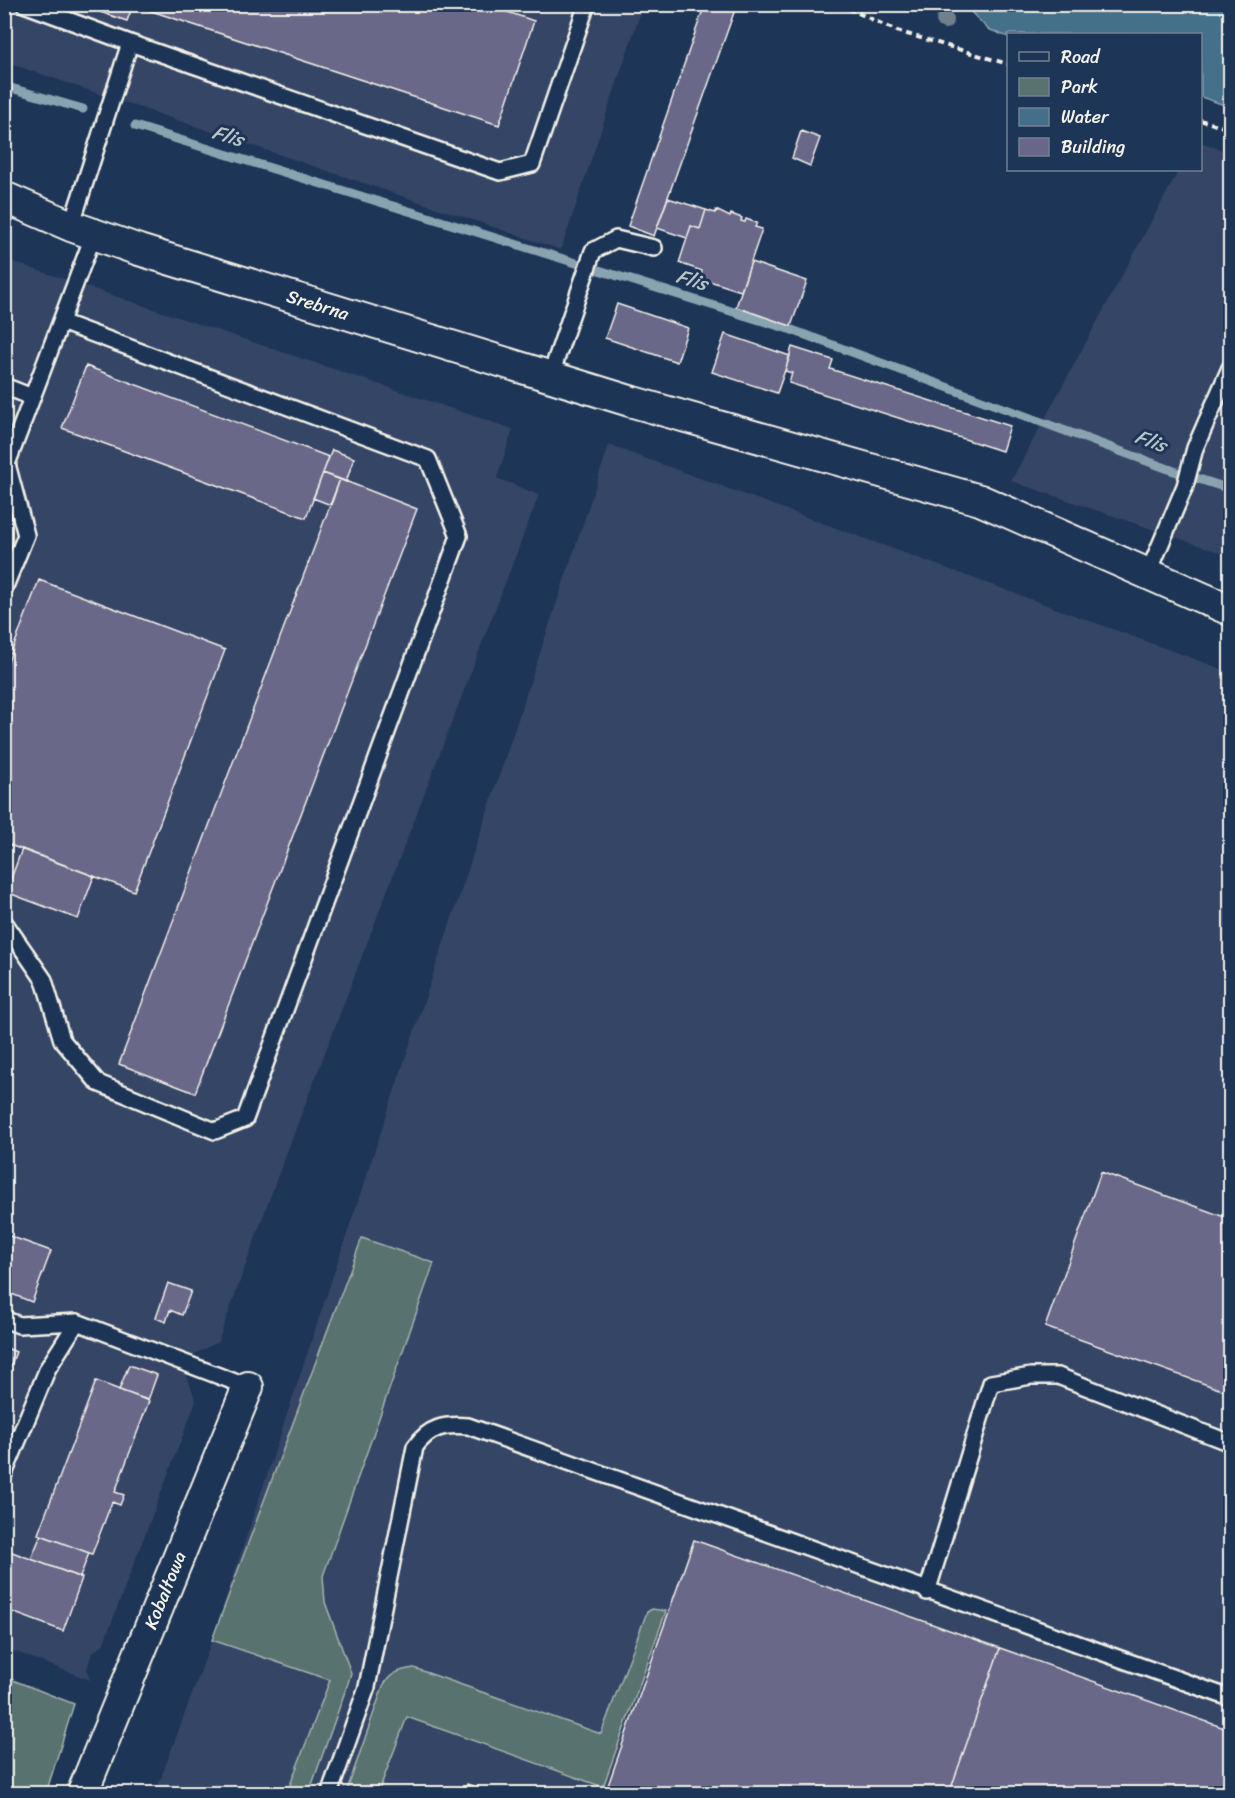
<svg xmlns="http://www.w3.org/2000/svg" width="1235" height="1798" font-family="Sriracha,sans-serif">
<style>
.built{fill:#344466}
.green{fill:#587270;stroke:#a6b2ac;stroke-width:1.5}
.water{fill:#446f8a;stroke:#8aa3b0;stroke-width:1.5}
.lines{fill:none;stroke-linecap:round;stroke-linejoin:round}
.stream{stroke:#8aa3b0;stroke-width:9}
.building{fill:#696789;stroke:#f4f1e8;stroke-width:1.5}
.service-casing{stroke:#f4f1e8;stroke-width:20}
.minor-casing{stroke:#f4f1e8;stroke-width:34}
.path{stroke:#f4f1e8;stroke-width:4;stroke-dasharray:6 4.5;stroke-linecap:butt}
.service{stroke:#1d3557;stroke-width:15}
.minor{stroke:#1d3557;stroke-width:30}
.tree{fill:#71808c}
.labels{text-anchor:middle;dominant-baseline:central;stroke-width:6;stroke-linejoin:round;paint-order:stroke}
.street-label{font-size:18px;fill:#f4f1e8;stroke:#1d3557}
.water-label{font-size:20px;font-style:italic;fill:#b6c4c7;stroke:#1d3557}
</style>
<rect width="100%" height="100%" fill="#1d3557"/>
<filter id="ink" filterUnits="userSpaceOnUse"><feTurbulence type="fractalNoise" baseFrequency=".0167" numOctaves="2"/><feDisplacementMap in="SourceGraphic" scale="12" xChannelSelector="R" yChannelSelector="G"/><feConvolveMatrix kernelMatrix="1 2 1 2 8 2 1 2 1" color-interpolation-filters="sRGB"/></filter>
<g filter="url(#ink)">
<path class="built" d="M5,5H643L561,250L5,62Z
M1201,142L1230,153V556L1011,481L1179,170H1200Z
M4,259L513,429L497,478L539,495L277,1178L218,1342L195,1354L187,1376L196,1401L103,1645L92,1653L87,1669L90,1680L5,1648Z
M609,445L1230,672V1793L155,1794L212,1640Z"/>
<path class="green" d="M362,1238L434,1263L323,1576L325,1602L351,1673L348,1683L309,1793H287L330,1680L212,1640Z
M652,1609L666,1611L603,1787L407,1717L378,1793H346L383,1686C390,1673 400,1670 414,1668L601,1734L647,1612Z
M5,1677L74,1704L46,1793H5Z"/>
<path class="water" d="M964,5H1230V107L1201,97L1200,34H1008V37L988,29Z"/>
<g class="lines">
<path class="stream" d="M4,86L83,109
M135,126L792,330L1174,471L1230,489"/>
</g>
<path class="building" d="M484,4L534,21L499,125L133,5L127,21L94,10L95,7L92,6L91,12L68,5Z
M705,4H737L654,236L628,226Z
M801,131L820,138L810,166L792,158Z
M668,198L706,210L700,229L691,226L687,238L657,228Z
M706,210L715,213L716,210L730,217L731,214L742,218L741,221L745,222L746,219L757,223L755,227L762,229L741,291L700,278L702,271L679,263L691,226L700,229Z
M751,262L807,281L791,326L736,307Z
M617,304L688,328L677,362L605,338Z
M725,334L790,356L777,393L712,372Z
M792,347L833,360L830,369L1010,426L1002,451L789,383L792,373L785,371Z
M86,366L329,457L306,518L62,428Z
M332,450L354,458L346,482L323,473Z
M323,473L340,479L331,505L313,498Z
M340,479L417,509L195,1093L119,1064Z
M39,580L225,650L134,891L4,843V672Z
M22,849L94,876L78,919L6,892Z
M1101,1172L1230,1219V1393L1045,1327Z
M4,1234L51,1251L32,1302L4,1291Z
M168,1283L191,1291L182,1315L170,1310L166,1322L156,1318Z
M4,1347L16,1352L4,1383Z
M129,1365L157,1375L148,1400L119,1390Z
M96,1381L149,1401L115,1492L124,1495L120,1505L112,1502L92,1554L38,1534Z
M41,1535L89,1553L80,1577L31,1559Z
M694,1540L1000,1648L949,1794H605Z
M4,1549L82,1578L63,1631L4,1609Z
M1000,1648L1230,1730V1794H949Z
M467,1784L494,1794H464Z"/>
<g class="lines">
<defs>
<path id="service" d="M24,4L130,43L71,226
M130,43L500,172L532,164L587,4
M550,377L593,251L616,239L654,248
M4,386L32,397
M1148,574L1185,486L1195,448L1230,368
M4,589L26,535L7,464L94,234
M4,922L44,980L62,1040L98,1083L215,1131L245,1119L459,536L428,459L61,322
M4,1319L19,1325L77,1322L248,1387
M4,1474L48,1368L77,1322
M927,1592L991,1383L1031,1376H1058L1230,1443
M329,1794L367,1687L415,1447C429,1427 444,1424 468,1426L1230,1698"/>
<g id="minor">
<path id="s1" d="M4,197L71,226L139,250L633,402L980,500L1230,610"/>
<path id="s2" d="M82,1794L248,1387"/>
</g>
</defs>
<use href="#service" class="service-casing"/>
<use href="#minor" class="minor-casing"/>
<path class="path" d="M839,4L897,31L1008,64
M1200,120L1230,129"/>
<use href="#service" class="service"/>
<use href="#minor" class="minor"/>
</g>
<circle class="tree" cx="945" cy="20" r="9"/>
</g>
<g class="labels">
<g class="street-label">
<text stroke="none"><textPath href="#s1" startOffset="332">Srebrna</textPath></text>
<text stroke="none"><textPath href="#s2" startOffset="220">Kobaltowa</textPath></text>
</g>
<g class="water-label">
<text transform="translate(228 136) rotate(17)">Flis</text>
<text transform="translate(692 280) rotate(17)">Flis</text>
<text transform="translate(1151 441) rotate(20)">Flis</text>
</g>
</g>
<rect width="1235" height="1798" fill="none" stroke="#1d3557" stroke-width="24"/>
<rect x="12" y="12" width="1211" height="1774" fill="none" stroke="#f4f1e8" stroke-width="2" filter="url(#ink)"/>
<rect x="1007" y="33" width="195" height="138" fill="#1d3557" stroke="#738091" stroke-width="1.5"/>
<rect x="1019" y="52" width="30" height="9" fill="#1d3557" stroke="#738091" stroke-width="1.5"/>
<text x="1061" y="63" font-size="18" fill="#f4f1e8">Road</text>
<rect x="1019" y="78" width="30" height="18" fill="#587270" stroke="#738091" stroke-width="1.5"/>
<text x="1061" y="93" font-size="18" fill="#f4f1e8">Park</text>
<rect x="1019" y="108" width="30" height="18" fill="#446f8a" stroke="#738091" stroke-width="1.5"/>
<text x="1061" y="123" font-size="18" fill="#f4f1e8">Water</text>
<rect x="1019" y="138" width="30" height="18" fill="#696789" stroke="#738091" stroke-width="1.5"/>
<text x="1061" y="153" font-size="18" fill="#f4f1e8">Building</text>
</svg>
